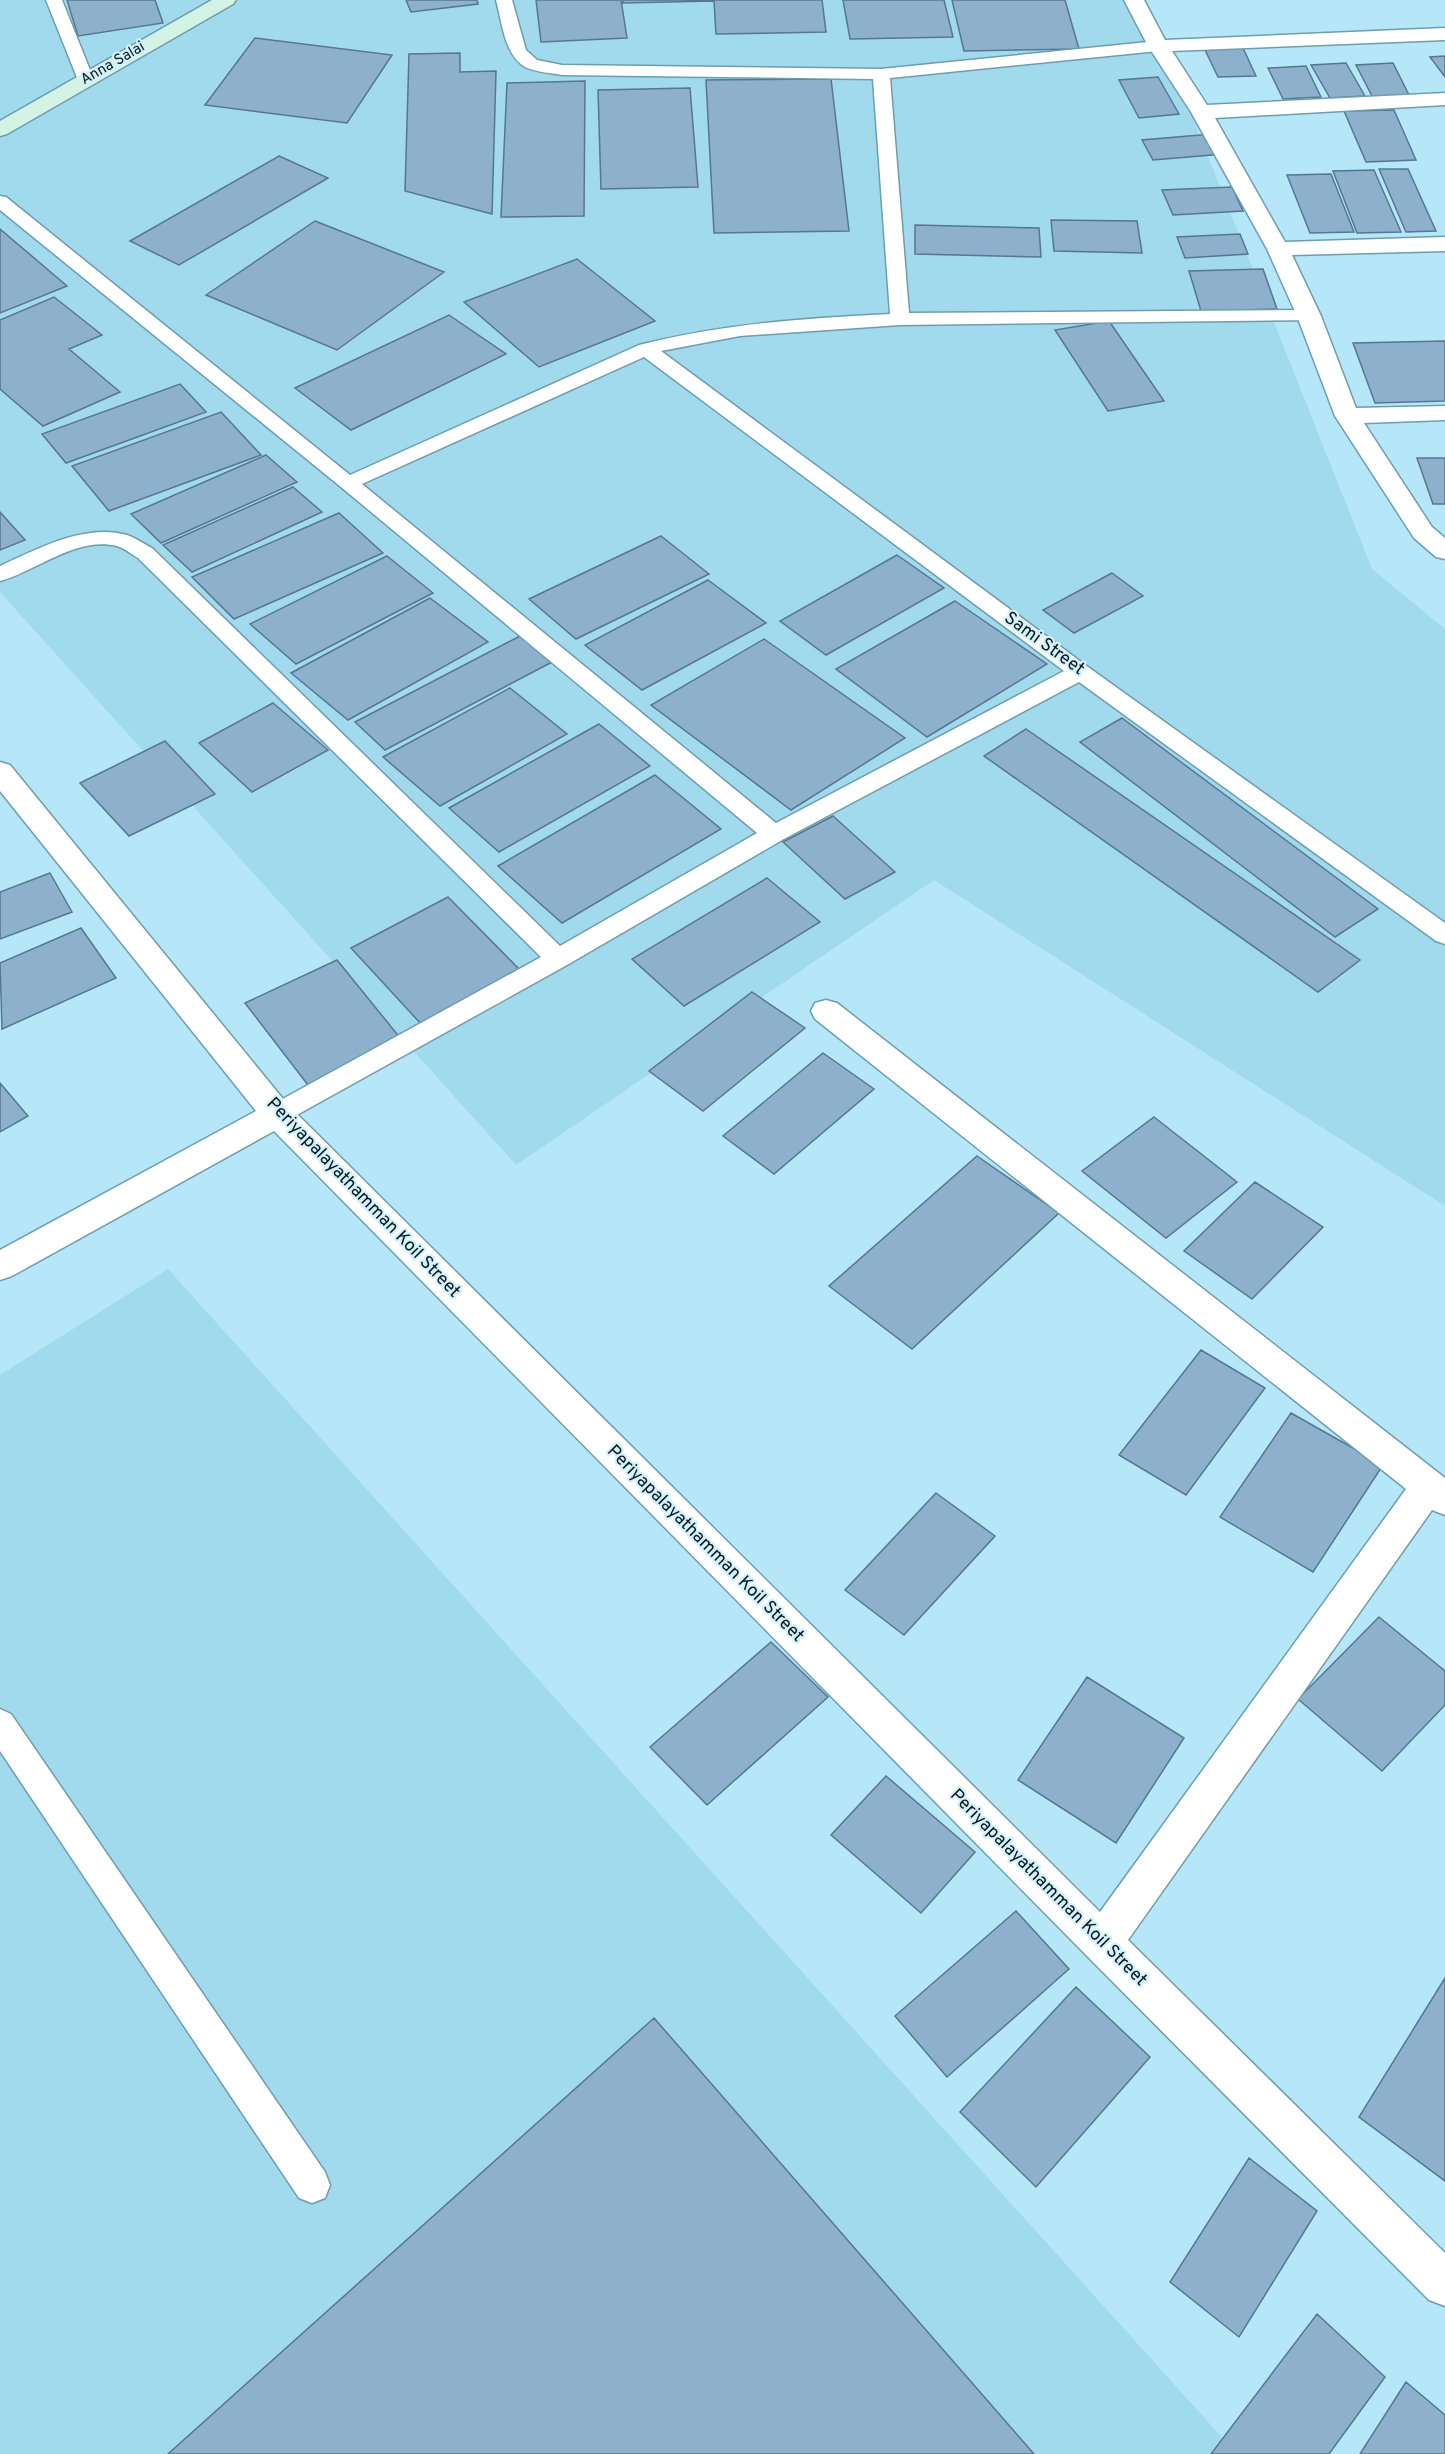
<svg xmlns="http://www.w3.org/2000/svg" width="1445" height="2454" font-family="Overpass,sans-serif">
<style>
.built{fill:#a1d9ed}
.building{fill:#8db1cc;stroke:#557790;stroke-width:1.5}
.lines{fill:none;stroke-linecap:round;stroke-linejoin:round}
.lane-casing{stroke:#6e9dad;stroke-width:3}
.street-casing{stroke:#6e9dad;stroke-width:3}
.secondary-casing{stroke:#6e9dad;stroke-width:3}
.lane{fill:#fff;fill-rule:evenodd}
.street{fill:#fff;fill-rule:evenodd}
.secondary{fill:#d3f4e4;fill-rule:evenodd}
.labels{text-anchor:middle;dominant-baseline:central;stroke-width:4.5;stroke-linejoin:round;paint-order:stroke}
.far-street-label{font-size:15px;fill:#06191f;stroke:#d4f1fb}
.street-label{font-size:18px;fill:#06191f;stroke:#d4f1fb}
</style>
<rect width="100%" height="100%" fill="#b6e7f8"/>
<path class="built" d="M0,0H1146L1372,569L1445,629V1206L934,880L516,1165L0,592Z
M168,1269L1237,2454H0V1375Z"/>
<path class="building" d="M67,0H155L163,23L78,36Z
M406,0H477L478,4L411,12Z
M536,0H621L627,38L541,42Z
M623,0H822L826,32L716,34L714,1L623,3Z
M843,0H944L953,37L850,39Z
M952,0H1065L1079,49L964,51Z
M255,38L392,55L347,123L205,105Z
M1243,48L1256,76L1218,77L1205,50Z
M460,53V72L496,71L492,214L405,191L409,54Z
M1445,56V77L1430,57Z
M1346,63L1365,96L1330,98L1311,65Z
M1393,63L1409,95L1372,96L1356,65Z
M1306,66L1321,97L1283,99L1268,68Z
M1158,77L1179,114L1139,118L1119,80Z
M831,79L849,231L714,233L706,80Z
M585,81L584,216L501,217L507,83Z
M690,88L698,187L601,189L598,90Z
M1394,110L1416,160L1366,162L1344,111Z
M1212,134L1223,154L1153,160L1142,140Z
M279,156L328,178L179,265L130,241Z
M1379,169H1408L1436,231L1406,232Z
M1374,170L1401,232L1357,233L1333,171Z
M1331,174L1354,232L1310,233L1287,175Z
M1232,187L1243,211L1173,215L1162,190Z
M1051,220L1137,221L1142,253L1054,251Z
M315,221L444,272L337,350L206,295Z
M915,225L1039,228L1041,257L915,254Z
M0,229L67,286L0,313Z
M1240,234L1248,254L1185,258L1177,237Z
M577,259L655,321L539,367L464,302Z
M1263,269L1277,309L1201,311L1189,271Z
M54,297L102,335L69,349L120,392L43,426L0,389V320Z
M449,315L506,354L351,430L295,388Z
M1109,321L1164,401L1108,411L1055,330Z
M1445,341V401L1375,403L1353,343Z
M180,384L206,412L66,463L42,434Z
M221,412L261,455L109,511L72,466Z
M266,455L297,482L161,543L131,514Z
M1417,458H1445V504H1433Z
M293,487L322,512L192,572L163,545Z
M0,512L25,540L0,550Z
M339,513L383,553L234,619L192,577Z
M661,536L709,574L576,639L529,599Z
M897,555L944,588L826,655L780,621Z
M387,556L433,593L296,664L250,624Z
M1112,573L1143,596L1074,633L1043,610Z
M708,580L766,623L642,690L585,645Z
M430,598L488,642L348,720L291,673Z
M955,601L1047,664L927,737L836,669Z
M520,636L552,662L385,750L355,722Z
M764,639L905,738L791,810L651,705Z
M510,688L567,734L440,806L383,757Z
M273,703L328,750L252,792L199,743Z
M1122,718L1378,909L1335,937L1080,742Z
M599,724L650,766L499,852L449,808Z
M1026,729L1360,960L1318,992L984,756Z
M165,741L215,794L129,836L80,783Z
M655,775L721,829L562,923L498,866Z
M833,816L895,872L845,899L783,842Z
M50,873L72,912L0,939V892Z
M767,878L820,922L684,1006L632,959Z
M448,897L521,971L422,1025L351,948Z
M81,928L116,978L2,1029L0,963Z
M337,960L401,1039L308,1085L245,1003Z
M752,992L805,1028L703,1111L649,1071Z
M823,1053L874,1089L774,1174L723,1136Z
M0,1083L28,1116L0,1132Z
M1154,1117L1237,1182L1166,1238L1082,1171Z
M977,1156L1059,1213L912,1349L829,1286Z
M1255,1182L1323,1227L1252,1299L1184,1251Z
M1201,1350L1265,1388L1186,1495L1119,1455Z
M1291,1413L1383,1465L1313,1572L1220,1517Z
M936,1493L995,1536L904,1635L845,1590Z
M1379,1617L1445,1671V1705L1382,1771L1298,1699Z
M771,1642L828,1697L707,1805L650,1747Z
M1087,1677L1184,1738L1116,1843L1018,1780Z
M886,1776L975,1852L921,1913L831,1835Z
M1016,1911L1069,1969L947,2077L895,2016Z
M1445,1978V2181L1359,2117Z
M1076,1987L1150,2057L1036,2187L960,2112Z
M654,2018L1034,2454H168Z
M1249,2158L1317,2211L1239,2337L1170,2282Z
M1317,2314L1385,2377L1329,2454H1211Z
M1406,2382L1445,2415V2454H1360Z"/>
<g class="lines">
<defs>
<path id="lane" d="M46,0H62L94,80L92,84H80L78,80Z
M496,0H512L526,50L537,60L562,65L881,69L1158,41L1164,43L1166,46L1164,49L1158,51L890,78L909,313L1309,310L1316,312L1318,316L1316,320L900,325L740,336L661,351L1088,667L1445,923V944L1436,941L1079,682L782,840L567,965L286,1121L277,1124L268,1121L264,1114L268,1107L541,957L138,558C131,554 124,548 117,546C76,536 37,571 0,581V566C37,549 85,523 127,535C136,538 144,544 152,548L560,946L757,833L341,487L0,210V196L6,197L350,475L639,345C722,324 805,318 890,314L873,79L562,75C551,73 535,72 525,67C504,54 502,22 496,0ZM644,357L1064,671L776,823L362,484Z
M0,1709L11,1714L325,2172L330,2185L325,2198L312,2203L299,2198L0,1751Z"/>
<path id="street" d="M1124,0H1144L1165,40L1445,28V40L1172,51L1207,105L1445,93V105L1215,118L1285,242L1445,237V251L1292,255L1321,316L1356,408L1445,406V420L1364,423L1432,527L1445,538V559L1436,557L1414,538L1335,416L1297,316L1267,249L1191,112L1148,46Z
M0,762L10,765L288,1105L1100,1912L1406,1489L815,1019L811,1011L815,1003L826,1000L837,1003L1445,1478V1515L1432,1510L1128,1940L1445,2253V2306L1429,2300L1088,1957L274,1131L12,1276L0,1280V1250L256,1111L0,791Z"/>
<path id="secondary" d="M212,0H236L233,4L7,134L0,136V121Z"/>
</defs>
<use href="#lane" class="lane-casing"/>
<use href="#street" class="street-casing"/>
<use href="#secondary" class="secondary-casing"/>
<use href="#lane" class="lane"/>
<use href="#street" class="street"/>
<use href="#secondary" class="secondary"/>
</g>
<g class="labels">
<g class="far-street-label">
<text transform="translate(113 64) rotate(-30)">Anna Salai</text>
</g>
<g class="street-label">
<text transform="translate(1044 644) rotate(36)">Sami Street</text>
<text transform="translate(363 1198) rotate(46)">Periyapalayathamman Koil Street</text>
<text transform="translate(705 1544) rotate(45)">Periyapalayathamman Koil Street</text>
<text transform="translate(1048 1888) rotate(45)">Periyapalayathamman Koil Street</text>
</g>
</g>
</svg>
